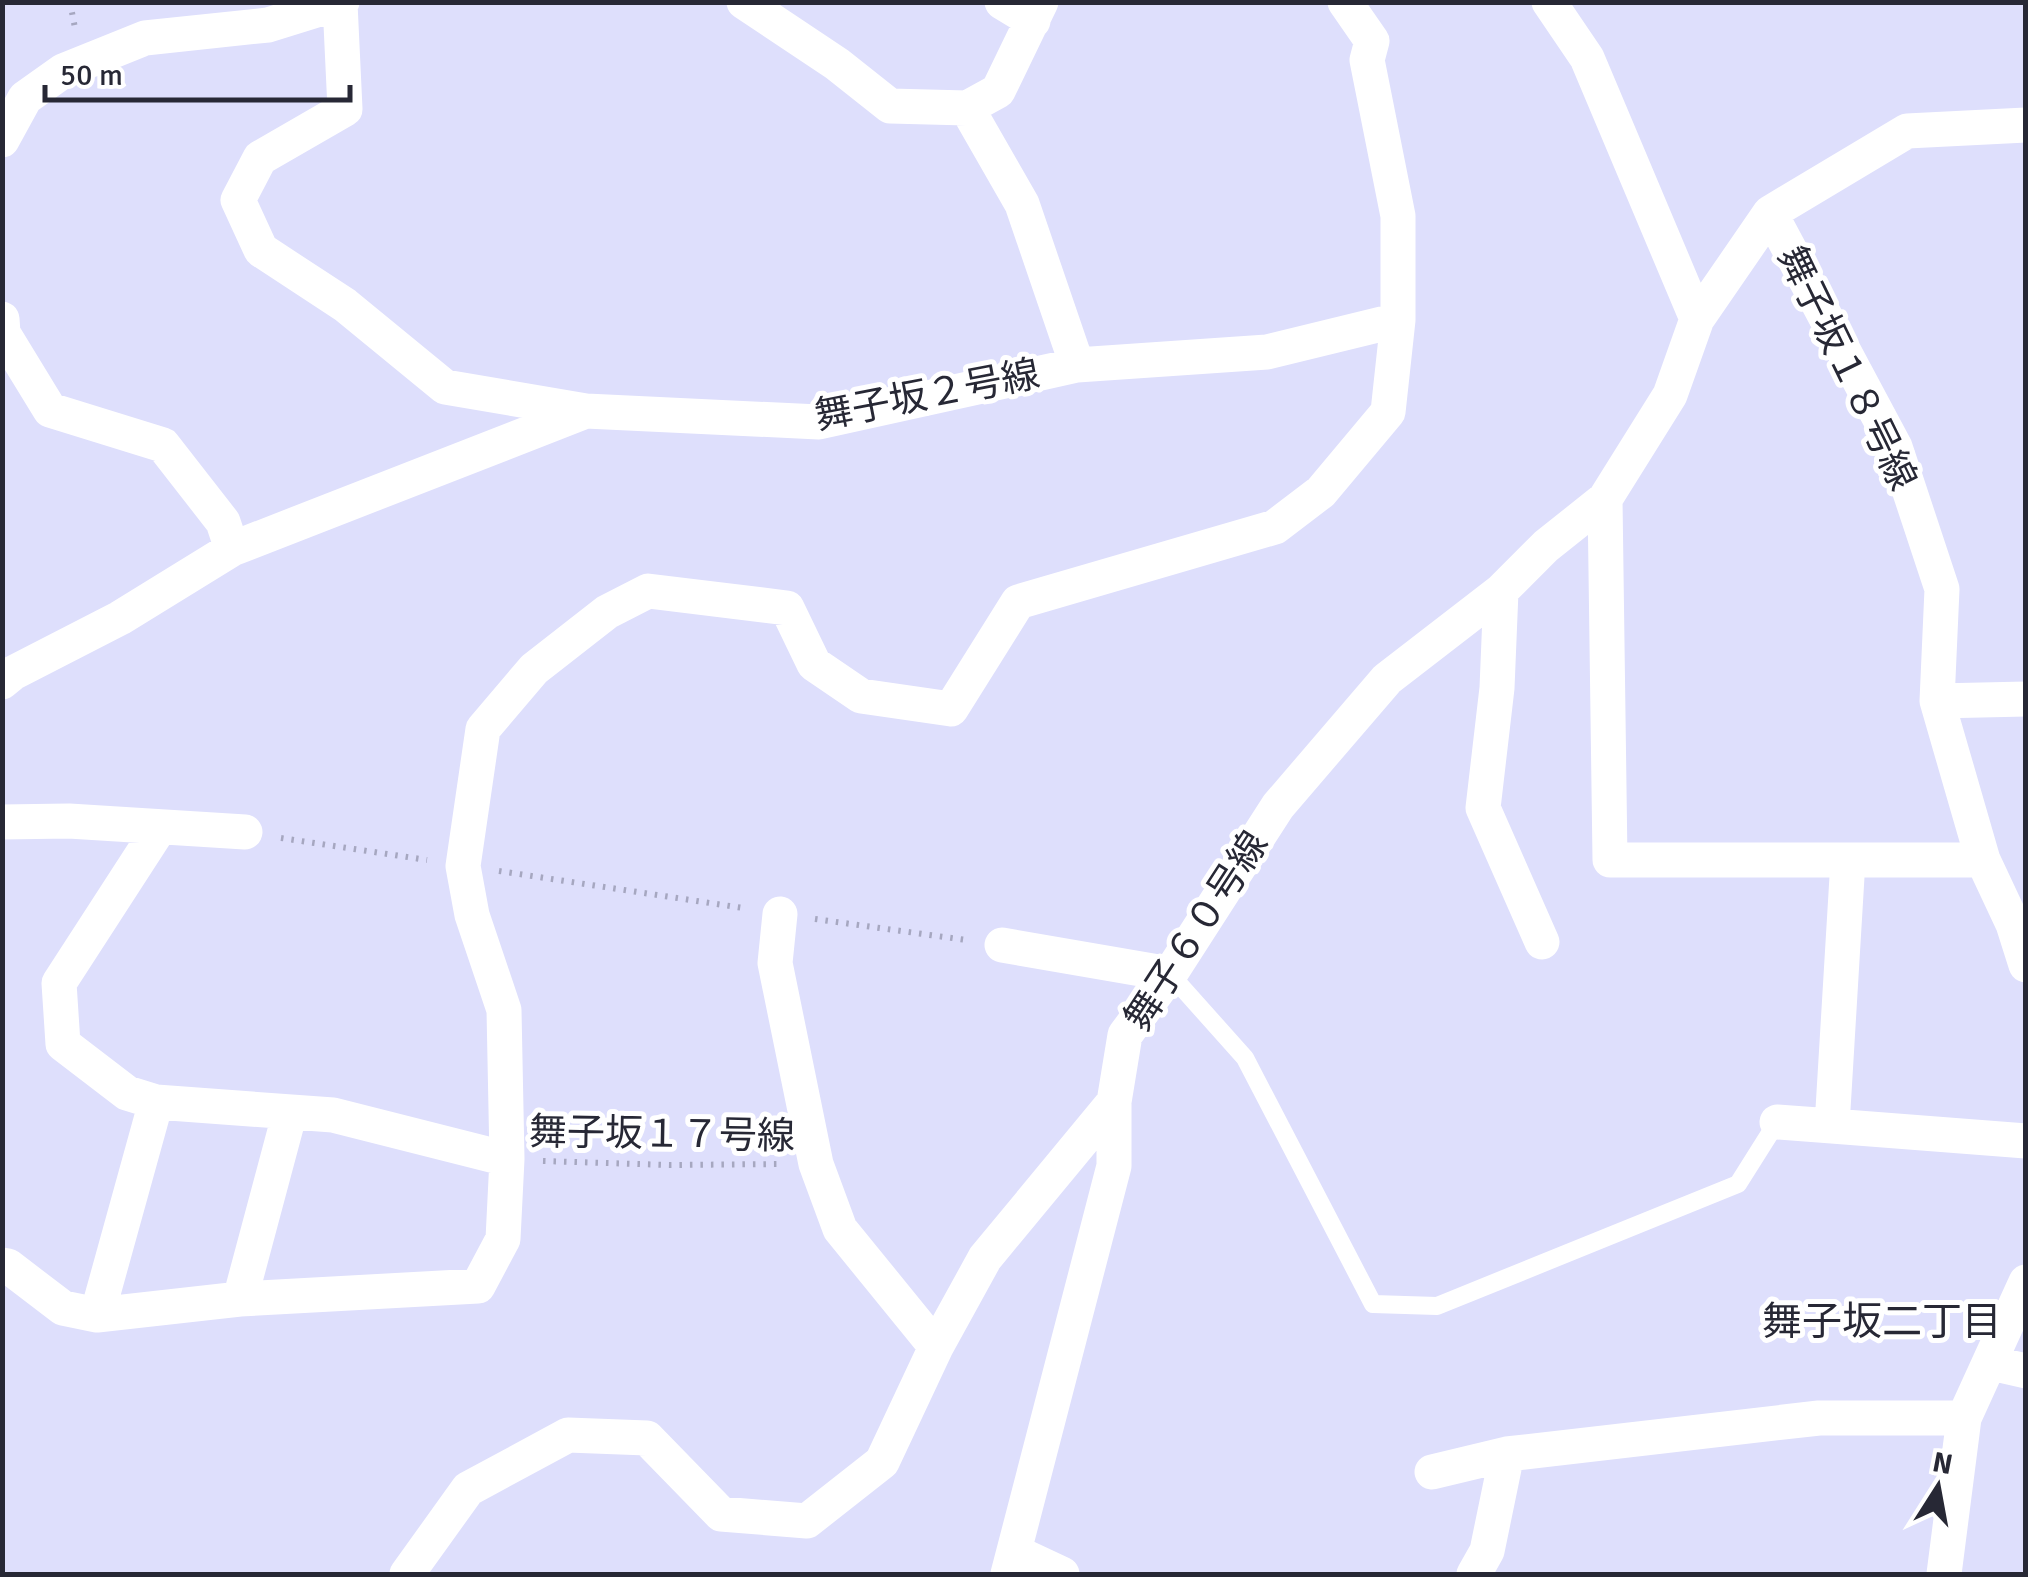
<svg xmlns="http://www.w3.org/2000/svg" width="2028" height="1577" font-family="Signika,'Noto Sans JP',sans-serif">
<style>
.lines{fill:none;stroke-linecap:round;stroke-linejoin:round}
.path{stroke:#a6a7c0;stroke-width:6;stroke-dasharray:2.5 8;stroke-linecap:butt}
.service{stroke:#fff;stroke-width:18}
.minor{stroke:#fff;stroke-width:35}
.labels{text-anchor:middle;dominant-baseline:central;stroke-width:10;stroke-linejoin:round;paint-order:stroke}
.street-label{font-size:38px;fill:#272835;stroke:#fff}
.neighbourhood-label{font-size:40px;fill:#272835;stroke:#fff}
</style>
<rect width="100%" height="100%" fill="#dedffc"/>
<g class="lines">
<path class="path" d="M70,2L75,28
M281,838L427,860
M499,871L743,908
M815,919L966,940
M543,1161L669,1165L781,1164"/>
<path class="service" d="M1170,974L1245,1058L1373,1304L1437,1306L1738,1184L1777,1122"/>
<path class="minor" d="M744,2L837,64L890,106L967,108L998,91L1041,2
M1002,2L1033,21
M1549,2L1587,58L1697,319
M340,3L345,109L260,158L238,200L261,250L345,305L445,387L586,411
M967,108L1022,204L1077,365
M2,140L25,98L63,71L145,38L268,25L342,2
M1770,213L1895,447L1942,589L1937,701L1983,860L2013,924L2026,965
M2,319L3,333L50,410L163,445L223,522L232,549
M1605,499L1610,860H1848
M1501,591L1497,688L1483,808L1542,942
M2,682L13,673L120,618L232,549L586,411L819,422L1077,365L1267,352L1398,320V216L1367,60L1372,41L1345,2
M1937,701L2026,699
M2,822L69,821L245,832
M160,827L59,983L63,1044L127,1093L156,1102L333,1115L507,1159L504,1010L472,915L463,866L483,729L534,669L607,612L648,591L787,608L814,664L861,696L951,709L1018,602L1275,527L1321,492L1388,412L1398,320
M1983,860H1848L1832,1126L2026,1141
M780,914L775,963L816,1164L840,1229L936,1347
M1002,945L1170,974
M1777,1122L1832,1126
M2,1265L8,1266L63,1308L97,1315L240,1299L478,1286L503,1239L507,1159
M240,1299L290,1112
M97,1315L156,1102
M1991,1363L2026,1371
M1432,1472L1507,1454L1819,1418H1964
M1015,1552L1062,1574
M407,1574L468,1489L568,1435L647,1438L721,1514L807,1521L882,1462L936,1347L985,1258L1114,1102L1125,1035L1170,974L1278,806L1387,679L1501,591L1546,546L1605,499L1670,395L1697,319L1770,213L1907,131L2026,125
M1008,1574L1114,1166V1102
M1474,1574L1487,1551L1507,1454
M1944,1574L1964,1418L2026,1282"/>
</g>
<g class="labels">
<g class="street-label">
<text transform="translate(1847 368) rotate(64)">舞子坂１８号線</text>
<text transform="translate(927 395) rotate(-11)">舞子坂２号線</text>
<text transform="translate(1196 931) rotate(-57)">舞子６０号線</text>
<text transform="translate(662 1134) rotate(1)">舞子坂１７号線</text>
</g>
<g class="neighbourhood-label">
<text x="1882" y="1322">舞子坂二丁目</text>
</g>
</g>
<rect width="2028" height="1577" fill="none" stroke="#272835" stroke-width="10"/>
<g transform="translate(1938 1487) rotate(11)" stroke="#ffffff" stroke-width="8" paint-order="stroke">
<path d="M0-8L18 38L0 25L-18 38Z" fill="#272835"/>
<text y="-15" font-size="28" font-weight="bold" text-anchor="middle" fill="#272835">N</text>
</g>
<path d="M45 85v15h305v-15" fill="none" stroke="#272835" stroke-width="5"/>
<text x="60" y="85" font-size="30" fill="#272835" stroke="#ffffff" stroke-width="8" paint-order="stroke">50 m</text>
</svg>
